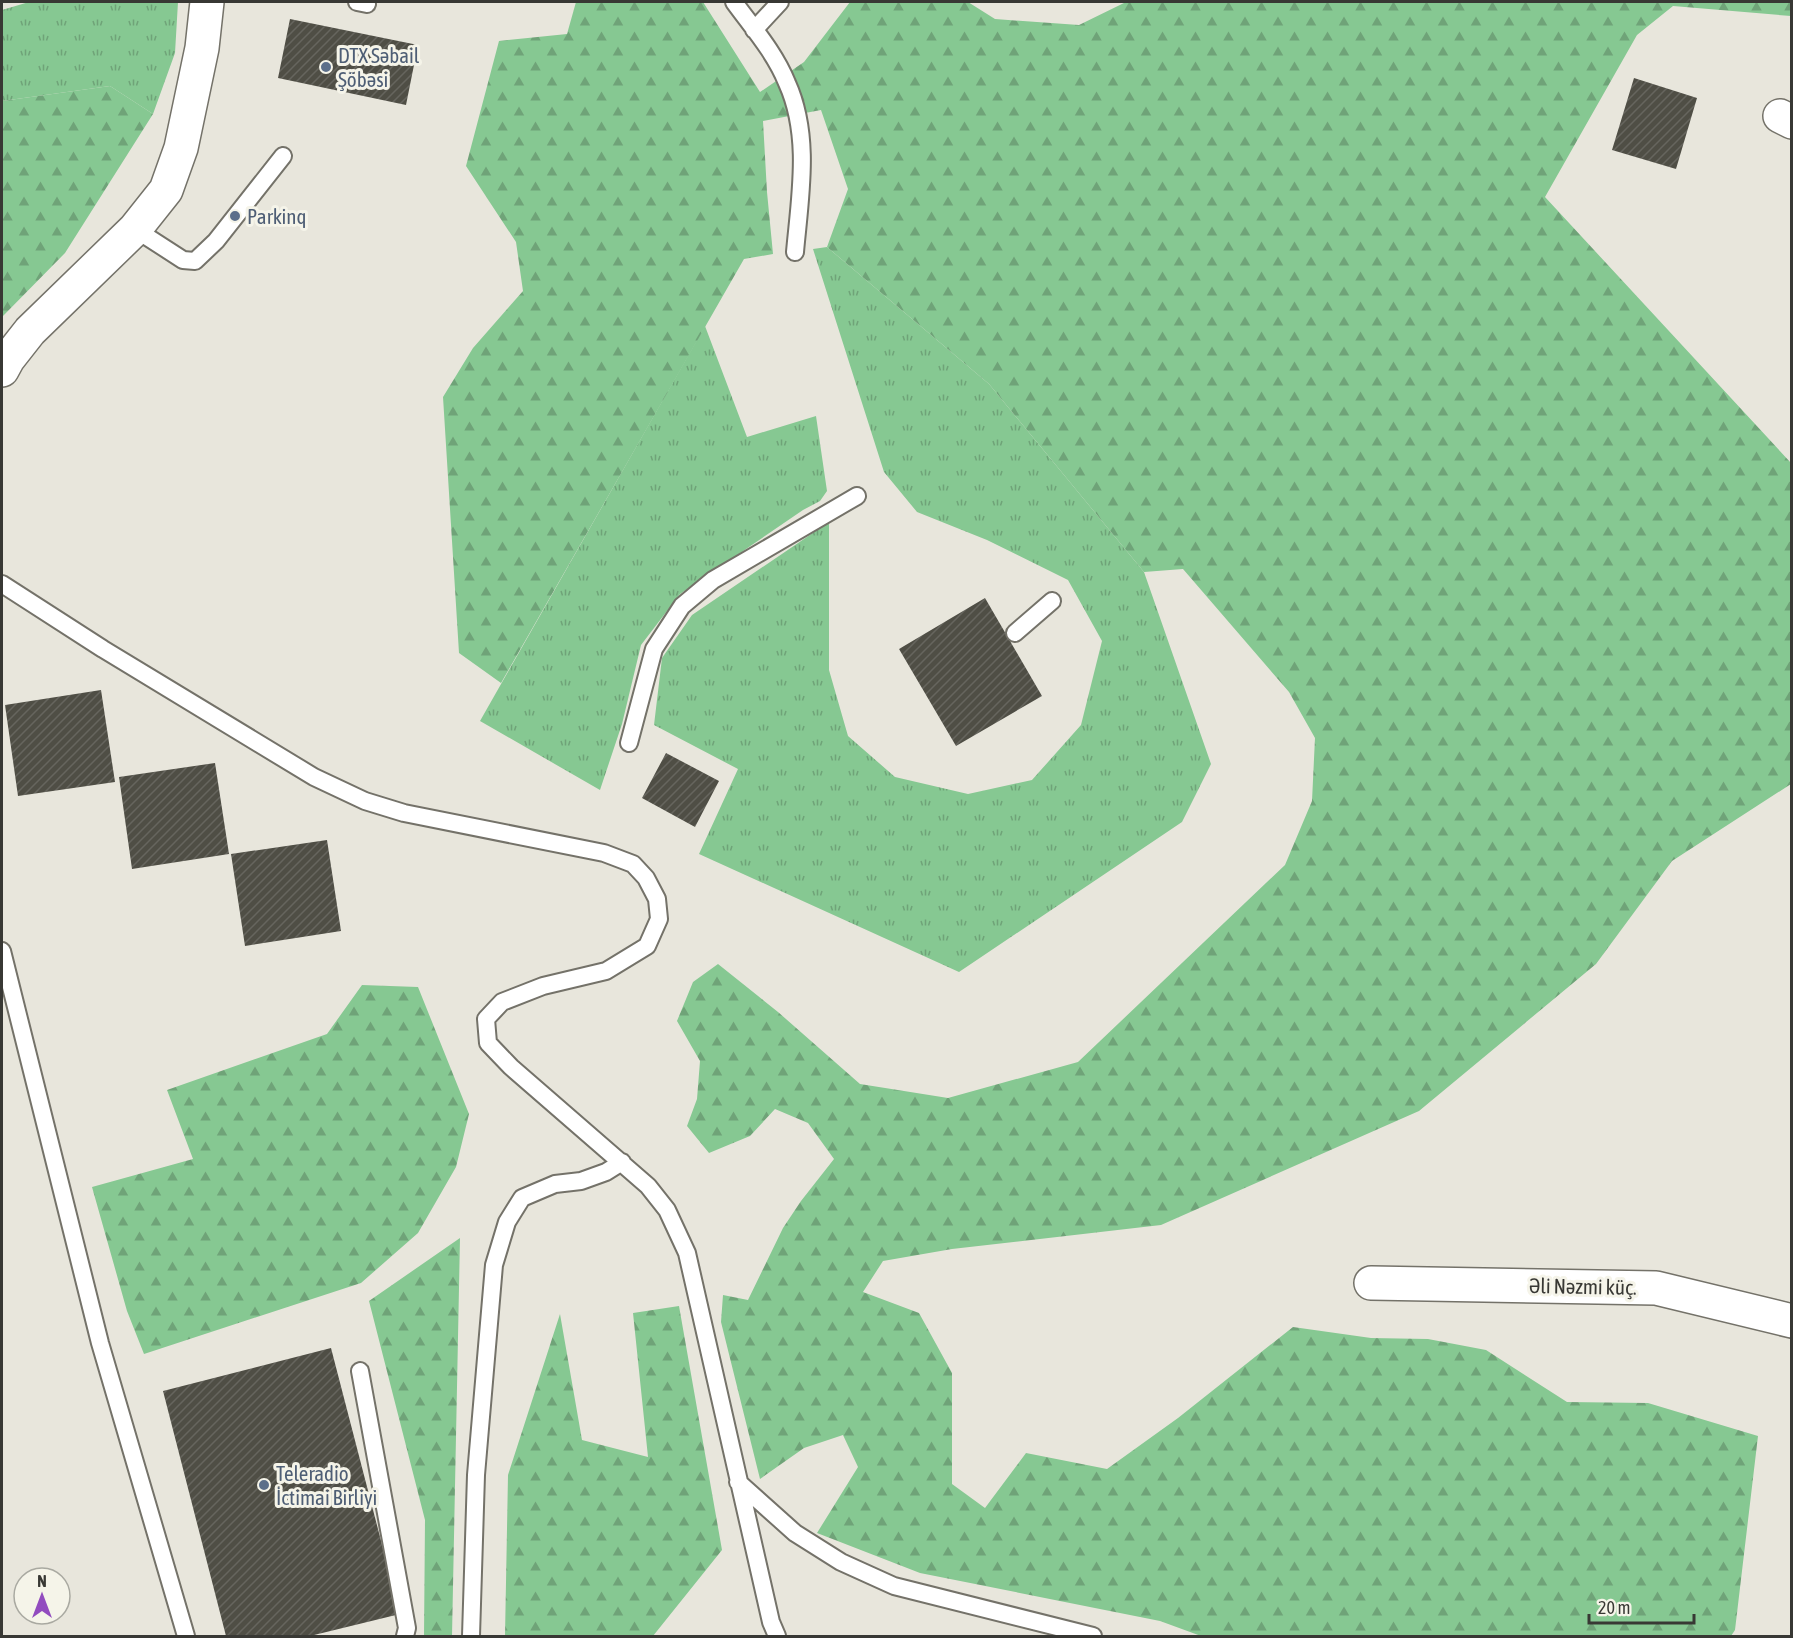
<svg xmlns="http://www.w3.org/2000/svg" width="1793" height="1638" font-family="'Asap Condensed',sans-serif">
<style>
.grass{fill:url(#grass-tufts)}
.forest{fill:url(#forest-firs)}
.building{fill:url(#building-hatch)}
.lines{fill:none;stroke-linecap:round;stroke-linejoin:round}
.service-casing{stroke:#747269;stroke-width:20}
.minor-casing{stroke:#747269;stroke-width:36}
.service{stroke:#fff;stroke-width:16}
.minor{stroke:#fff;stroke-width:33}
.service-dot{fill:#5c6f8a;stroke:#f5f4e9;stroke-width:2}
.labels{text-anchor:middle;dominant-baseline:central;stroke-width:6;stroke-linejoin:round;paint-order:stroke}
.service-label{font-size:21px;fill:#4e5e75;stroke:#f5f4e9;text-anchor:start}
.street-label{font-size:21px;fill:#383834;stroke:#f5f4e9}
</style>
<defs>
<pattern id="grass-tufts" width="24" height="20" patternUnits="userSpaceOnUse" patternTransform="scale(1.5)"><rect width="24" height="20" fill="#86c892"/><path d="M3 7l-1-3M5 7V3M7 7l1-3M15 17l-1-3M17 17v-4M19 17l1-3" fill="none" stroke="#6fa378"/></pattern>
<pattern id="forest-firs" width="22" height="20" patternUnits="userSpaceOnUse" patternTransform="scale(1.5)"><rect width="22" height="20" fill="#86c892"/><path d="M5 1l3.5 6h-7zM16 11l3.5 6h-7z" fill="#6fa378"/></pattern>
<pattern id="building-hatch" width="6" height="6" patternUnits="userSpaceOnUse" patternTransform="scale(1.5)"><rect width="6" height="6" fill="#4f4e45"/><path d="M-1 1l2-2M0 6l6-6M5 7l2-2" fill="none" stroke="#66655e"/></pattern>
</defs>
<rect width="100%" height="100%" fill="#e8e6dc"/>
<path class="grass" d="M29,2H178L175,53L153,114L110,86L2,101V10Z
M827,247L989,384L1144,572L1211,764L1182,822L959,972L699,854L738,769L654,725L662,658L692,615L829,522V670L848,736L895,777L968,794L1032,780L1081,725L1102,641L1068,580L987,540L917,512L884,472L813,249Z
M705,326L747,437L816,416L827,491L820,501L803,510L680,594L641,645L622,724L600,790L480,721Z"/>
<path class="forest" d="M576,2H703L760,92L804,62L850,2H968L995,19L1079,25L1126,2H1791V16L1673,6L1637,35L1545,197L1791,463V784L1672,861L1596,964L1419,1111L1161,1225L952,1249L883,1261L863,1292L919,1313L952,1373V1484L985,1508L1026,1453L1107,1469L1178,1418L1293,1327L1371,1338L1428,1339L1486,1350L1567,1402L1648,1403L1758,1436L1735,1630L1731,1636H1201L1160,1621L920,1573L817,1533L858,1467L843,1435L804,1448L760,1479L721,1322L723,1295L748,1300L783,1228L801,1201L834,1159L808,1123L775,1109L750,1136L709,1153L687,1126L697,1099L700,1061L677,1021L693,982L718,964L778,1012L860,1084L948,1098L1078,1062L1285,865L1312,801L1315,738L1289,692L1183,569L1144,572L989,384L827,247L848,189L821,110L763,121L767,192L773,254L744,259L501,683L459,653L443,397L473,348L523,291L516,242L466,166L499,41L567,34Z
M110,86L153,114L65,253L2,317V101Z
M362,985L418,987L469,1114L456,1167L418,1233L361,1283L144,1354L127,1311L92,1187L193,1159L167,1090L327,1034Z
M460,1238L452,1636H424L425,1520L369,1301Z
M679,1306L722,1550L653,1636H505L508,1475L560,1314L582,1440L648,1457L633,1313Z"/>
<path class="building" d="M290,19L418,45L406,105L278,78Z
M1634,78L1697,98L1676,169L1612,150Z
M985,598L1042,696L956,746L899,649Z
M101,690L115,782L18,796L5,705Z
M666,753L719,781L695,827L642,798Z
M215,763L229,854L132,869L119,777Z
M327,840L341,931L245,946L231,854Z
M331,1348L400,1614L310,1636H226L163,1391Z"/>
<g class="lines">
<defs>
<path id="service" d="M357,2L367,4
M734,2C753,28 775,53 787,83C811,136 800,196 795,252
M754,30L780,2
M135,229L183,260L195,261L216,241L283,156
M2,584L103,649L314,777L365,801L404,813L604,853L633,864L646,878L657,899L659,919L647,946L606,971L543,986L502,1002L486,1019L488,1043L511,1067L648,1186L667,1210L687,1253L771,1622L777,1636
M1015,633L1052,601
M629,743L654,649L682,606L713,580L857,496
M2,951L100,1343L186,1636
M360,1371L407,1628L405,1636
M738,1482L795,1533L841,1562L894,1586L1093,1636
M471,1636L476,1475L494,1265L507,1222L522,1198L555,1184L581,1181L606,1172L622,1162"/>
<path id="minor" d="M1780,116L1792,122
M2,370L8,359L30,331L135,229L166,190L181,148L202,48L207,2
M1371,1283L1656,1288L1792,1321"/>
</defs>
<use href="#service" class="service-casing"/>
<use href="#minor" class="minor-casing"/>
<use href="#service" class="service"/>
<use href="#minor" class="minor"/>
</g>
<g class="service-dot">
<circle cx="326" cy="67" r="6"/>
<circle cx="235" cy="216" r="6"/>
<circle cx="264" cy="1485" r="6"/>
</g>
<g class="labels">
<g class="service-label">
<text x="338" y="55">DTX Səbail<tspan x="338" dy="24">Şöbəsi</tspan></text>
<text x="247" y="216">Parkinq</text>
<text x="276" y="1473">Teleradio<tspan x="276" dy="24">İctimai Birliyi</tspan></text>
</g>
<g class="street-label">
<text transform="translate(1583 1286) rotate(1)">Əli Nəzmi küç.</text>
</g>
</g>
<rect width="1793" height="1638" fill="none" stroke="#383834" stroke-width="6"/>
<g transform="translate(42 1596)"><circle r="28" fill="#f5f4e9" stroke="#a9a9a1" stroke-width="1.5"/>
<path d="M0-4.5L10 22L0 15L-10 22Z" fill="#924cbf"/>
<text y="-9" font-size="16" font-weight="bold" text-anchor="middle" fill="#383834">N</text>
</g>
<path d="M1589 1614v9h105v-9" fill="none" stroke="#383834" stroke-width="3"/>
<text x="1598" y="1614" font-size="18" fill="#383834" stroke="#f5f4e9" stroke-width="4.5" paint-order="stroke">20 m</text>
</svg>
